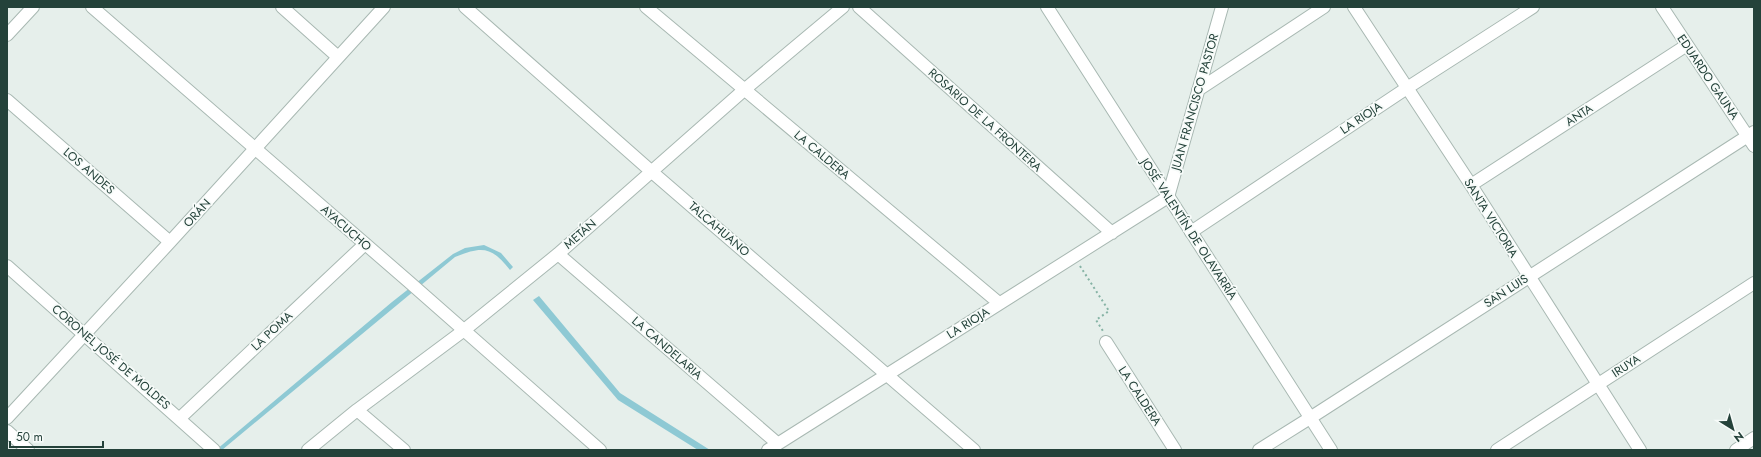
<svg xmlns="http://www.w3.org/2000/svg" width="1761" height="457" font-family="Jost,sans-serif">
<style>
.water{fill:#8ec9d4}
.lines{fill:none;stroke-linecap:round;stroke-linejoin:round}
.minor-casing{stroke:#a8b8b2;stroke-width:14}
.tertiary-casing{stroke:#a8b8b2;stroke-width:14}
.path{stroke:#86b3a5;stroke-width:2;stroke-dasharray:2 3;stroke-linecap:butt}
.minor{stroke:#fff;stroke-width:12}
.tertiary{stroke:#fff;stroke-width:12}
.labels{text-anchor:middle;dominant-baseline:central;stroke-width:3.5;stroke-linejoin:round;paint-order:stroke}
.street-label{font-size:12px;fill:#24423a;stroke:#f7fbf9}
</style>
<rect width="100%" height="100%" fill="#e6efeb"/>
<path class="water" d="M484,245L501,253L513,267L510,270C491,246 482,246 455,257L222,450H216L392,302L453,254L465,248Z
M539,296L620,393L710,450H698L618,400L533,300Z"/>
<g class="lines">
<defs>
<path id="minor" d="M282,7L338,57
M465,7L652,172L974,450
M646,7L999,303
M859,7L1112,233
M1354,7L1471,185L1640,450
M1662,7L1754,146
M7,35L33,7
M1198,90L1324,7
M7,100L170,242
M1471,185L1687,45
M1191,232L1407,88L1533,7
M558,254L777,443
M1106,342L1175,450
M357,410L404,450
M7,418L170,242L384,7
M180,418L365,244
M1310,418L1754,132
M7,431L28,450
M308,450L357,410L463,331L558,254L744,90L843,7
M768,450L1168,197L1222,7
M1497,450L1754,283
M1736,450L1754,438"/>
<path id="tertiary" d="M92,7L408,281L600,450
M1047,7L1331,450
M7,266L214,450
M1259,450L1310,418"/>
</defs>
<use href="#minor" class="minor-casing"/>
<use href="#tertiary" class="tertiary-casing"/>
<path class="path" d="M1080,266L1109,311L1096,320L1103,331"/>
<use href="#minor" class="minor"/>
<use href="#tertiary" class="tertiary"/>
</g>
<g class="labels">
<g class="street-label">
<text transform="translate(1708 77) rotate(56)">EDUARDO GAUNA</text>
<text transform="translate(1195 102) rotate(-74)">JUAN FRANCISCO PASTOR</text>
<text transform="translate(1579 115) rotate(-33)">ANTA</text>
<text transform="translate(1361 118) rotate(-34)">LA RIOJA</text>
<text transform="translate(985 120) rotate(42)">ROSARIO DE LA FRONTERA</text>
<text transform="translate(822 155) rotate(40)">LA CALDERA</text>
<text transform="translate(89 171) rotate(41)">LOS ANDES</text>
<text transform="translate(197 213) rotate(-48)">ORÁN</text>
<text transform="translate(1491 218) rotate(58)">SANTA VICTORIA</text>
<text transform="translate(346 228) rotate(41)">AYACUCHO</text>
<text transform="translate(719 229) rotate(41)">TALCAHUANO</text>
<text transform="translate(1189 229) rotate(57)">JOSÉ VALENTÍN DE OLAVARRÍA</text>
<text transform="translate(580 234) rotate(-41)">METÁN</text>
<text transform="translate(1506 291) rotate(-33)">SAN LUIS</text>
<text transform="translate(968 323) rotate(-32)">LA RIOJA</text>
<text transform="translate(272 331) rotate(-43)">LA POMA</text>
<text transform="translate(667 348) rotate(41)">LA CANDELARIA</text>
<text transform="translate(111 357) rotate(41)">CORONEL JOSÉ DE MOLDES</text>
<text transform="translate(1626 366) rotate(-33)">IRUYA</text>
<text transform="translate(1140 396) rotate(57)">LA CALDERA</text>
</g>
</g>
<rect width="1761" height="457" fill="none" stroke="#24423a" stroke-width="16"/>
<g transform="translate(1733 429) rotate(143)" stroke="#f7fbf9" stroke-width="3" paint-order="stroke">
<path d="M0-3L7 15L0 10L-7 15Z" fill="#24423a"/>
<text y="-6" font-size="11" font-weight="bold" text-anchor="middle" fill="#24423a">N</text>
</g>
<path d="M10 441v6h93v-6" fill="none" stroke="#24423a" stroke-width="2"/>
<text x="16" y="441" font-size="12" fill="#24423a" stroke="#f7fbf9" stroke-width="3" paint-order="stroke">50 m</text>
</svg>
